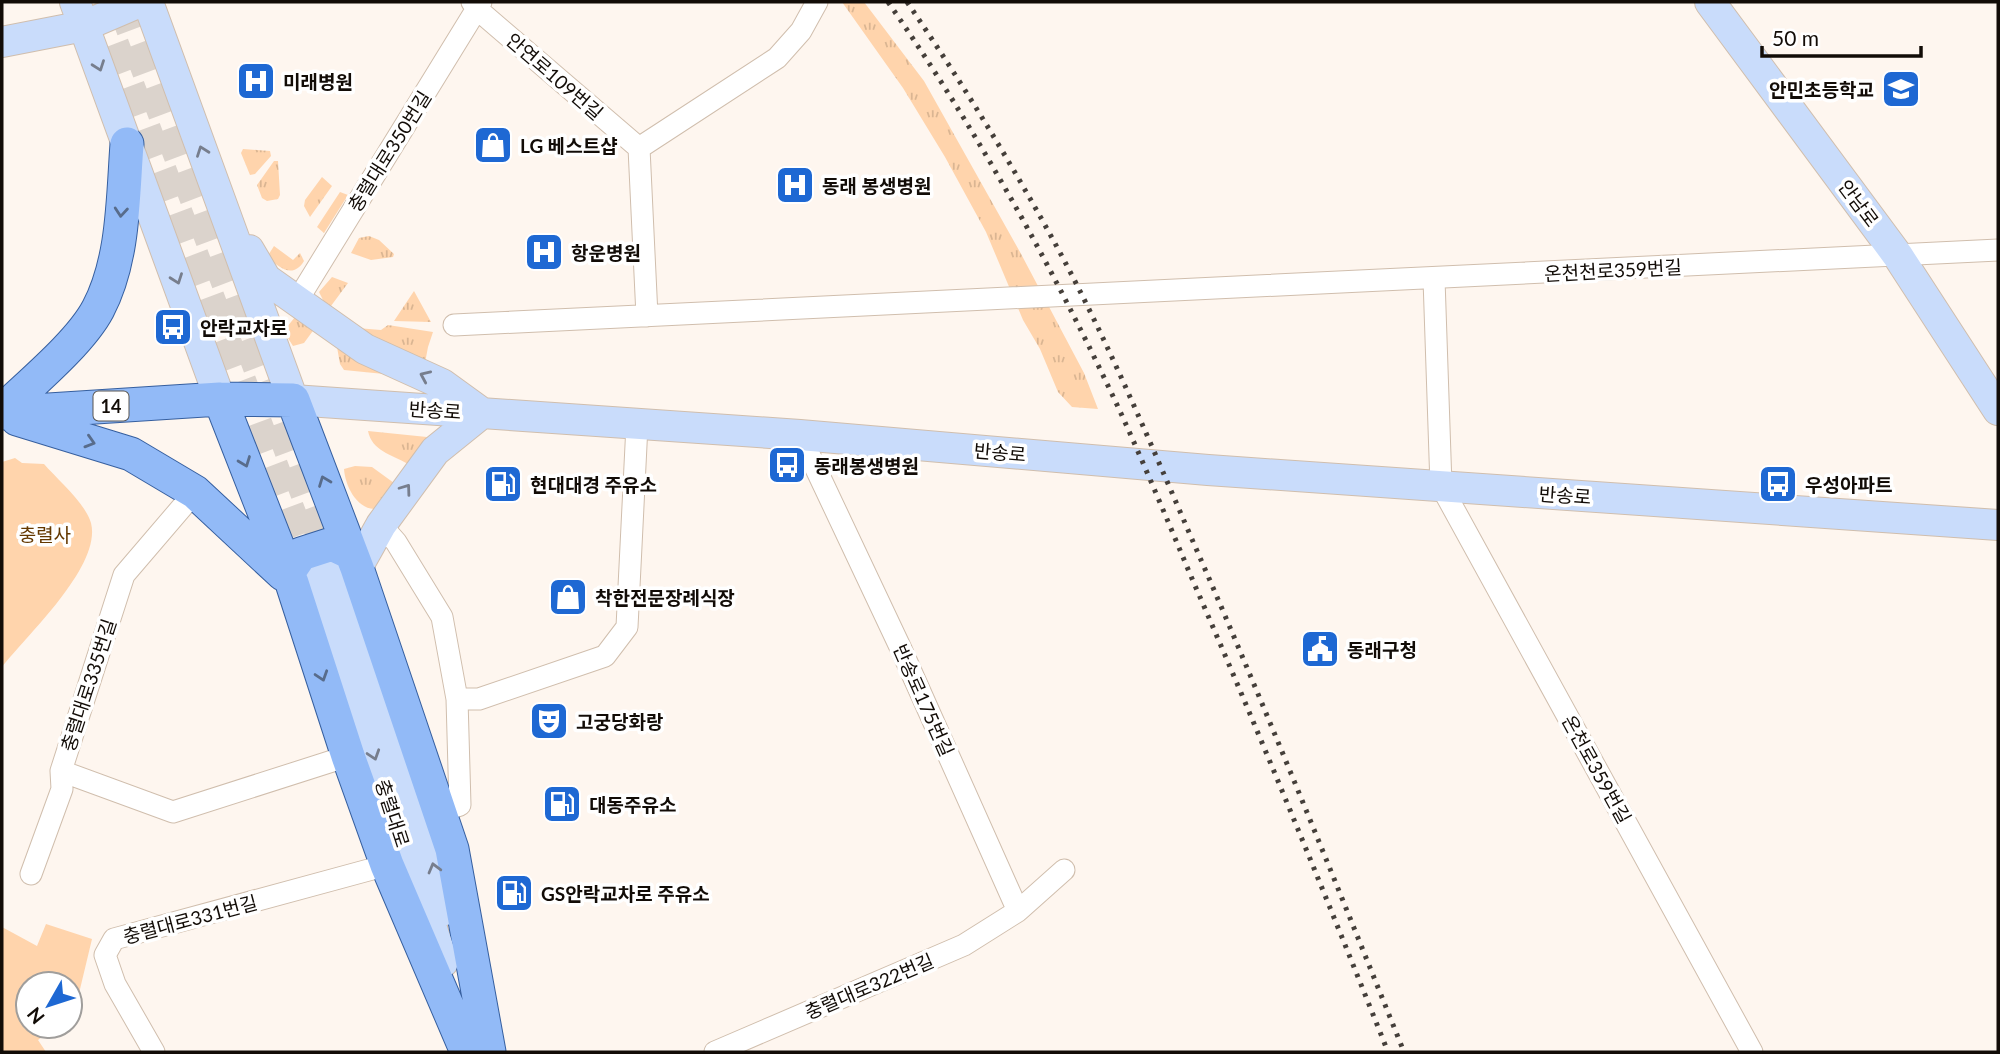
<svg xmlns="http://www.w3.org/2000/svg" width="2000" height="1054" font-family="Lato,'Noto Sans KR',sans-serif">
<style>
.grass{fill:url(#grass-tufts)}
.park{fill:#ffd4ac}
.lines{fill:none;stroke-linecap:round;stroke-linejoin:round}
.secondary-tunnel{stroke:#dbd3cc;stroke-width:30;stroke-dasharray:30 15;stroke-linecap:butt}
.street-casing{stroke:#d0bead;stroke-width:23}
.secondary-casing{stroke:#d0bead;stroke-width:32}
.primary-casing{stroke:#365f9f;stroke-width:35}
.street{stroke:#fff;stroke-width:21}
.secondary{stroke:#c9dcfb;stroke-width:30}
.primary{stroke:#92baf7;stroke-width:33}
.rail{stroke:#453f3a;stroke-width:5;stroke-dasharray:3.5 7;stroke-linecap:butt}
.oneway{stroke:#777e8d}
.oneway2{stroke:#586c8b}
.labels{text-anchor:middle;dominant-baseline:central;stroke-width:7;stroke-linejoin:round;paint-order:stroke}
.shield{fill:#fff;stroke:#595551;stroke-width:2}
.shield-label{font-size:18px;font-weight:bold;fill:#120c07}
.street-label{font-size:19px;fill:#120c07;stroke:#fff}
.poi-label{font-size:19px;font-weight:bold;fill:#120c07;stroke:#fff;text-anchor:start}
.park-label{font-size:19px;fill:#643800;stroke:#fff}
</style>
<defs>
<pattern id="grass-tufts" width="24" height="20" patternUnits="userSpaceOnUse" patternTransform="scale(1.75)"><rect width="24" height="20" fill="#ffd4ac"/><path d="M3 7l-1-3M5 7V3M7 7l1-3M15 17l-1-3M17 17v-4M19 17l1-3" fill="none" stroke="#dab592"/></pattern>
</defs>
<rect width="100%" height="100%" fill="#fef6ef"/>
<path class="grass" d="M842,2H864L924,81L1020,252L1084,373L1098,409L1072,407L1058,392L1040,349L1023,320L986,232L945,157L903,88Z
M243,149L270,151L271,156L255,174L250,175L241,153Z
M274,161H278L280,195L278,199L267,201L262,198L257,185Z
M322,177L332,186L310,217L304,206L305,200Z
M340,192L348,195L324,233L317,227Z
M369,236L379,240L394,254L393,257L371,260L351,253L359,238Z
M274,246L293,260L300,253L304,261C293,279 280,268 267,257Z
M332,277L348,283L328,310L319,292Z
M414,291L431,322L394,321Z
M295,317L315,328L304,343L293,346L286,335L287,327Z
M388,325L433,332L428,347L425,363L357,328L381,330Z
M337,347L394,375L344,370L340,364Z
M368,431L427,437L408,464C391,454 372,451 368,431Z
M355,466L372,467L394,483L383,502L374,509C356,508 345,485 344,469Z"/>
<path class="park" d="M15,458L22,463L44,464C57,479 86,504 91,523C102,566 26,636 2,667V462Z
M46,924L92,939L75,1010L70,1014V984H28V1026H55L38,1040L46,1052H2V927L37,946Z"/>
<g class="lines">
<path class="secondary-tunnel" d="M98,2L314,574
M121,2L333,567"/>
<defs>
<path id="street" d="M472,2L477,9L639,148L647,316
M639,148L777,58L801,31L817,2
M1434,279L1441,486L1752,1052
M297,301L481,2
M454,325L1998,250
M800,435L901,649L1018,911
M381,525L396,542L442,617L457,699L460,805L439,812
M457,699H479L605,656L627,627L637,425
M61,771L173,812L348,756
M31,874L62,789L61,771L124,575L195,492
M154,1052L115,984L105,955L114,939L387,865
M715,1052L964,945L1018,911L1064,870"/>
<path id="secondary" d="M75,2L220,399
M148,2L293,400L800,435L1208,470L1998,525
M1710,2L1898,256L1998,410
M2,42L84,26L140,2
M249,250L266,279L365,349L442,384L482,413L435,451L381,525L357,568
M335,570L430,854L445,910
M314,574L443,962"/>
<path id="primary" d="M220,399L292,583L348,756L387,865L467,1052
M2,411C30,384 80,343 98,309C124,260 123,197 127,144
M2,413L220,399L293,400L357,568L452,849L489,1052
M17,419L131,454L195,492L283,574
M288,573L301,554L332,544L351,553"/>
</defs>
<use href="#street" class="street-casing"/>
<use href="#secondary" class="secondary-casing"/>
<use href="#primary" class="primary-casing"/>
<use href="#street" class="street"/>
<use href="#secondary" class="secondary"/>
<use href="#primary" class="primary"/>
<path class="rail" d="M888,2C977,130 1053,268 1119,409C1145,466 1169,524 1193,581C1261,737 1325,894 1388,1052
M907,2C959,78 1007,156 1051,236C1111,345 1158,462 1208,576C1276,734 1340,893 1404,1052"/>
</g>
<defs><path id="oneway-chevron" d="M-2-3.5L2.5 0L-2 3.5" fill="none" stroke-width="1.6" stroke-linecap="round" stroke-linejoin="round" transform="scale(1.75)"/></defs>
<g class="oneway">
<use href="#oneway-chevron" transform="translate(99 66) rotate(70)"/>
<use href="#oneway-chevron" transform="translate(202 151) rotate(-110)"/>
<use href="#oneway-chevron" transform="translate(177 279) rotate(70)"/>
<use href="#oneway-chevron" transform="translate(425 376) rotate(-156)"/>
<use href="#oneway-chevron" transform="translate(406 489) rotate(-54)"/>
<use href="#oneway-chevron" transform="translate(374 755) rotate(72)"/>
<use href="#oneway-chevron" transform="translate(434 868) rotate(-105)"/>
</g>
<g class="oneway2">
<use href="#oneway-chevron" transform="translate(121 212) rotate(95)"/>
<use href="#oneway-chevron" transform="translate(90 442) rotate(17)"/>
<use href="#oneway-chevron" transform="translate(245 462) rotate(69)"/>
<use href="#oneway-chevron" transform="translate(324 481) rotate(-111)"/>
<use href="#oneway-chevron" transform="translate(322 676) rotate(72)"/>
</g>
<defs>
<symbol id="hospital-square" viewBox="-11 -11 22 22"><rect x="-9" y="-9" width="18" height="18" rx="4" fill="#1e68d3" stroke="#fff"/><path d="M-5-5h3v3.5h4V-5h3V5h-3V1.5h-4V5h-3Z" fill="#fff"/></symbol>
<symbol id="school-square" viewBox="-11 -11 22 22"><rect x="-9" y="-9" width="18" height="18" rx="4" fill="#1e68d3" stroke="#fff"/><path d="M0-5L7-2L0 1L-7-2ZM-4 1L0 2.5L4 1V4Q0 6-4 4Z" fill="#fff"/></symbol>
<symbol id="shop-square" viewBox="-11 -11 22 22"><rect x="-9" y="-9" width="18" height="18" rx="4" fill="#1e68d3" stroke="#fff"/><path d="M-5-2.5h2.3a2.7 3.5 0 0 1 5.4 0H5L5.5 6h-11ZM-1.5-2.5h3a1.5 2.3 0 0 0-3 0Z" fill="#fff"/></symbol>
<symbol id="bus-square" viewBox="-11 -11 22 22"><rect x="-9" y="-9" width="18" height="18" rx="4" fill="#1e68d3" stroke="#fff"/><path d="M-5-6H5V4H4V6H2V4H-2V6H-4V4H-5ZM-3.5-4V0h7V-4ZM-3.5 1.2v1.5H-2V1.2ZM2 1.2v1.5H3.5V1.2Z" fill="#fff"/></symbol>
<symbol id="fuel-square" viewBox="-11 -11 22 22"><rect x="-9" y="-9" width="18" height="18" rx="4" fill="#1e68d3" stroke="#fff"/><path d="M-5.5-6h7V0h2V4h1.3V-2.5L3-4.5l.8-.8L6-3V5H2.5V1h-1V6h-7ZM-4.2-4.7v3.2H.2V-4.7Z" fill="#fff"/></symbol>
<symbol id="civic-square" viewBox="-11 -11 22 22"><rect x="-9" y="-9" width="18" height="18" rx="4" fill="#1e68d3" stroke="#fff"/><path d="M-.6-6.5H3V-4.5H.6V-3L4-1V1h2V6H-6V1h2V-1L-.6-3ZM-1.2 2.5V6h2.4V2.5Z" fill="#fff"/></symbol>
<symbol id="theatre-square" viewBox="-11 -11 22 22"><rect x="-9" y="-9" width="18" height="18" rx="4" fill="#1e68d3" stroke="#fff"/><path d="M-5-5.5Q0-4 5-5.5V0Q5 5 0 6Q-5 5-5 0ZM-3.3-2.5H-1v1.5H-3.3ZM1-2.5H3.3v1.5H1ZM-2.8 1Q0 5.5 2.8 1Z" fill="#fff"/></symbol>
</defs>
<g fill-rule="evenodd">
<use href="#hospital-square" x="234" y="59" width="44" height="44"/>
<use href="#school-square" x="1879" y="67" width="44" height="44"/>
<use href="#shop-square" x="471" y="123" width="44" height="44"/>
<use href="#hospital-square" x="773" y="163" width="44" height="44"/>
<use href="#hospital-square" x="522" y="230" width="44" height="44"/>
<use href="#bus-square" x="151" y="305" width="44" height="44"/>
<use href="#bus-square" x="765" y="443" width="44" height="44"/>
<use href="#fuel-square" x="481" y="462" width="44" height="44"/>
<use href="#bus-square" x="1756" y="462" width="44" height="44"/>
<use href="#shop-square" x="546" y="575" width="44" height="44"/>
<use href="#civic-square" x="1298" y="627" width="44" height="44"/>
<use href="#theatre-square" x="527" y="699" width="44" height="44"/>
<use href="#fuel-square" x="540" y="782" width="44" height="44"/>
<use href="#fuel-square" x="492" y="871" width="44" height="44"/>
</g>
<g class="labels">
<rect class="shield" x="93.5" y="391.5" width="35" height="29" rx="5"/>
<g class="shield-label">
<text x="111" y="406">14</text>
</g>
<g class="street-label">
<text transform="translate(555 76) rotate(41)">안연로109번길</text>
<text transform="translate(389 151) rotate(-58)">충렬대로350번길</text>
<text transform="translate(1859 203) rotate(53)">안남로</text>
<text transform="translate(1613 270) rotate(-3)">온천천로359번길</text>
<text transform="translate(435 410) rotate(4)">반송로</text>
<text transform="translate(1000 452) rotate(5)">반송로</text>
<text transform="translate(1565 495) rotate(4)">반송로</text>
<text transform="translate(88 685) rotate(-72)">충렬대로335번길</text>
<text transform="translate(924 700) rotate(66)">반송로175번길</text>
<text transform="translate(1597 769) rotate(61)">온천로359번길</text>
<text transform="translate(393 813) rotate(72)">충렬대로</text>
<text transform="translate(190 919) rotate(-15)">충렬대로331번길</text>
<text transform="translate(869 986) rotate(-23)">충렬대로322번길</text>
</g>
<g class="poi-label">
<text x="283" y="81">미래병원</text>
<text x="1874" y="89" text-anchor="end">안민초등학교</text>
<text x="520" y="145">LG 베스트샵</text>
<text x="822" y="185">동래 봉생병원</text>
<text x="571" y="252">항운병원</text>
<text x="200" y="327">안락교차로</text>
<text x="814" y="465">동래봉생병원</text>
<text x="530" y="484">현대대경 주유소</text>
<text x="1805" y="484">우성아파트</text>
<text x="595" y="597">착한전문장례식장</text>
<text x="1347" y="649">동래구청</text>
<text x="576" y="721">고궁당화랑</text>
<text x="589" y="804">대동주유소</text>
<text x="541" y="893">GS안락교차로 주유소</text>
</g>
<g class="park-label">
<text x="45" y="534">충렬사</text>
</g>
</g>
<rect width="2000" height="1054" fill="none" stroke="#120c07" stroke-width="7"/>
<g transform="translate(49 1005) rotate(231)"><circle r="33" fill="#ffffff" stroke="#a09e9c" stroke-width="2"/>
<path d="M0-5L12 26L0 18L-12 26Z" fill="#1e68d3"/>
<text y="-10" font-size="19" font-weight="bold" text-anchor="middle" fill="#120c07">N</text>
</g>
<path d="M1762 46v10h159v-10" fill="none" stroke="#120c07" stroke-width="3.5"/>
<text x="1772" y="46" font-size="21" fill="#120c07" stroke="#ffffff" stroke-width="5" paint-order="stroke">50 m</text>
</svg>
